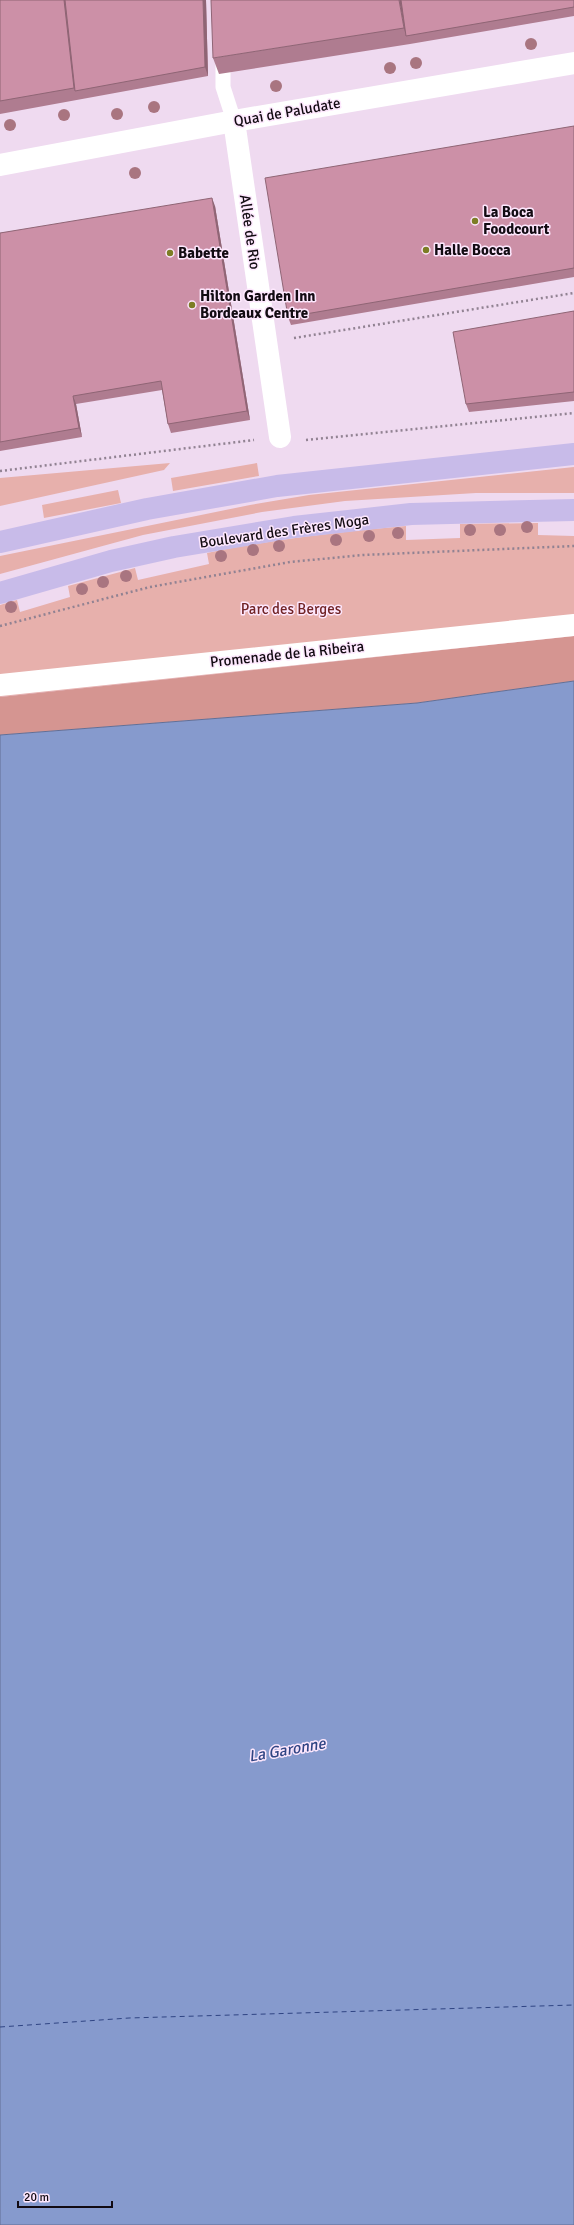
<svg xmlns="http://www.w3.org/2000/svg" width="574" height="2225" font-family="Signika,sans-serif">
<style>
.green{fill:#e7b0ac}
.forest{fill:#d59591}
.water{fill:#869acd;stroke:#636f95}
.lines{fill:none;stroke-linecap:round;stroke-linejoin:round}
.ferry{stroke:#2f4483;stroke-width:1;stroke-dasharray:5 4;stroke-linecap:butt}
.path{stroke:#918292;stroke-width:2.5;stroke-dasharray:2 3;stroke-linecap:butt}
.service{stroke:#fff;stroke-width:15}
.pedestrian{stroke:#fff;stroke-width:22}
.minor{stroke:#fff;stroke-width:22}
.tertiary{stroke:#fff;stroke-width:22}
.primary{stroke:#c8bbe9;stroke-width:22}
.tree{fill:#a97580}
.wall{fill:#af7c90}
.shaded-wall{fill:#8f6575}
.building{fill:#cc90a7;stroke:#8f6575}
.poi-dot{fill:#7c7d25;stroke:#fde7fd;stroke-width:1.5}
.labels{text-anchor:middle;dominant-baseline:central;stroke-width:3;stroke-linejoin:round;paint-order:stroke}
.street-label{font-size:15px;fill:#120b12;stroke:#fde7fd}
.poi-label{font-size:15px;font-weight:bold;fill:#120b12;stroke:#fde7fd;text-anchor:start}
.park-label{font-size:15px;fill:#702325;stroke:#fde7fd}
.water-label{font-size:16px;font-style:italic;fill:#2f4483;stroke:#fde7fd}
</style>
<rect width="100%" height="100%" fill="#efdaf0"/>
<path class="green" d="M170,463L164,470L0,506V478Z
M257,463L259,476L173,491L171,478Z
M574,467V493H476L345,501L262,512L143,535L0,574V556L250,505L309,495Z
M118,490L121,503L44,518L42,505Z
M538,523V535L574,536V636L0,697V605L17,600L20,612L70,597L68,586L135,568L138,580L209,564L207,553C273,539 339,532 406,526V540L460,538V524Z"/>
<path class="forest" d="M574,636V681L417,703L0,735V697Z"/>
<path class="water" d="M574,681V2225H0V735L417,703Z"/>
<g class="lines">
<path class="ferry" d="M0,2027L129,2018L574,2005"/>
<path class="path" d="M294,338L574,293
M306,440L574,413
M0,471L254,440
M0,626L150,587L290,562L363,555L574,546"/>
<path class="service" d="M223,54V87L234,121"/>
<path class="pedestrian" d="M0,685L574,625"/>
<path class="minor" d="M234,121L280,437"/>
<path class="tertiary" d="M0,165L234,121L574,63"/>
<path class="primary" d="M0,542L147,509L277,486L574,454
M0,593L111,561L174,547L294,527L411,514L574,510"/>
</g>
<g class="tree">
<circle cx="531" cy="44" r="6"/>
<circle cx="416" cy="63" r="6"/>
<circle cx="390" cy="68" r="6"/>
<circle cx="276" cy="86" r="6"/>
<circle cx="154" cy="107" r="6"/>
<circle cx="117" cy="114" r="6"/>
<circle cx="64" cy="115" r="6"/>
<circle cx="10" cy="125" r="6"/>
<circle cx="135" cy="173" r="6"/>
<circle cx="527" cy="527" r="6"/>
<circle cx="470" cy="530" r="6"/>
<circle cx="500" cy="530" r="6"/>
<circle cx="398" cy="533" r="6"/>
<circle cx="369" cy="536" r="6"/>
<circle cx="336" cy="540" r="6"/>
<circle cx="279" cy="546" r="6"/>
<circle cx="253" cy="550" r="6"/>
<circle cx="221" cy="556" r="6"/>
<circle cx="126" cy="576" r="6"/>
<circle cx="103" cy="582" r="6"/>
<circle cx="82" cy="589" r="6"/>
<circle cx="11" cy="607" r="6"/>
</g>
<path class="wall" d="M0,0H206L208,76L0,114Z
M574,0V16L410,44L219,74L213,58Z
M574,126V277L291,325L288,317Z
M215,206L250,420L171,433L168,424L162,390L76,404L82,437L0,451V233Z
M574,311V401L469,412L466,404Z"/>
<path class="shaded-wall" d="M64,0H67L75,91L74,88Z
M203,0H206L208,76L205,67Z
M399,0H403L406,36L404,28Z
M212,198L215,206L250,420L247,411Z
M73,396L76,404L82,437L79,428Z"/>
<path class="building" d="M0,0H64L74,88L0,101Z
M65,0H203L205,67L75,91Z
M211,0H399L404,28L213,58Z
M401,0H574V7L406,36Z
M574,126V268L288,317L265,178Z
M212,198L247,411L168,424L161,381L73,396L79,428L0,442V233Z
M574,311V392L466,404L453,332Z"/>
<g class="poi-dot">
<circle cx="475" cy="221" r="4"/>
<circle cx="426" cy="250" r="4"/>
<circle cx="170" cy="253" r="4"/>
<circle cx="192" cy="305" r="4"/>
</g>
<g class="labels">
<g class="street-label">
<text transform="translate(287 112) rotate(-10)">Quai de Paludate</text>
<text transform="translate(250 232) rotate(82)">Allée de Rio</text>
<text transform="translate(284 531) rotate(-8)">Boulevard des Frères Moga</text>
<text transform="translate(287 654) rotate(-6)">Promenade de la Ribeira</text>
</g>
<g class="poi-label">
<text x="483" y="212">La Boca<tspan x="483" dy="17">Foodcourt</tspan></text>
<text x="434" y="250">Halle Bocca</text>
<text x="178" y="253">Babette</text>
<text x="200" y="296">Hilton Garden Inn<tspan x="200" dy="17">Bordeaux Centre</tspan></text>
</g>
<g class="park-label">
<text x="291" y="609">Parc des Berges</text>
</g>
<g class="water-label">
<text transform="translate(287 1750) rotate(-10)">La Garonne</text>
</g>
</g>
<path d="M18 2201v6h94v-6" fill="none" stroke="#120b12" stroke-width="2"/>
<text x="24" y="2201" font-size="12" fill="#120b12" stroke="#fde7fd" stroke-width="3" paint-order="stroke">20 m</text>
</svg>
